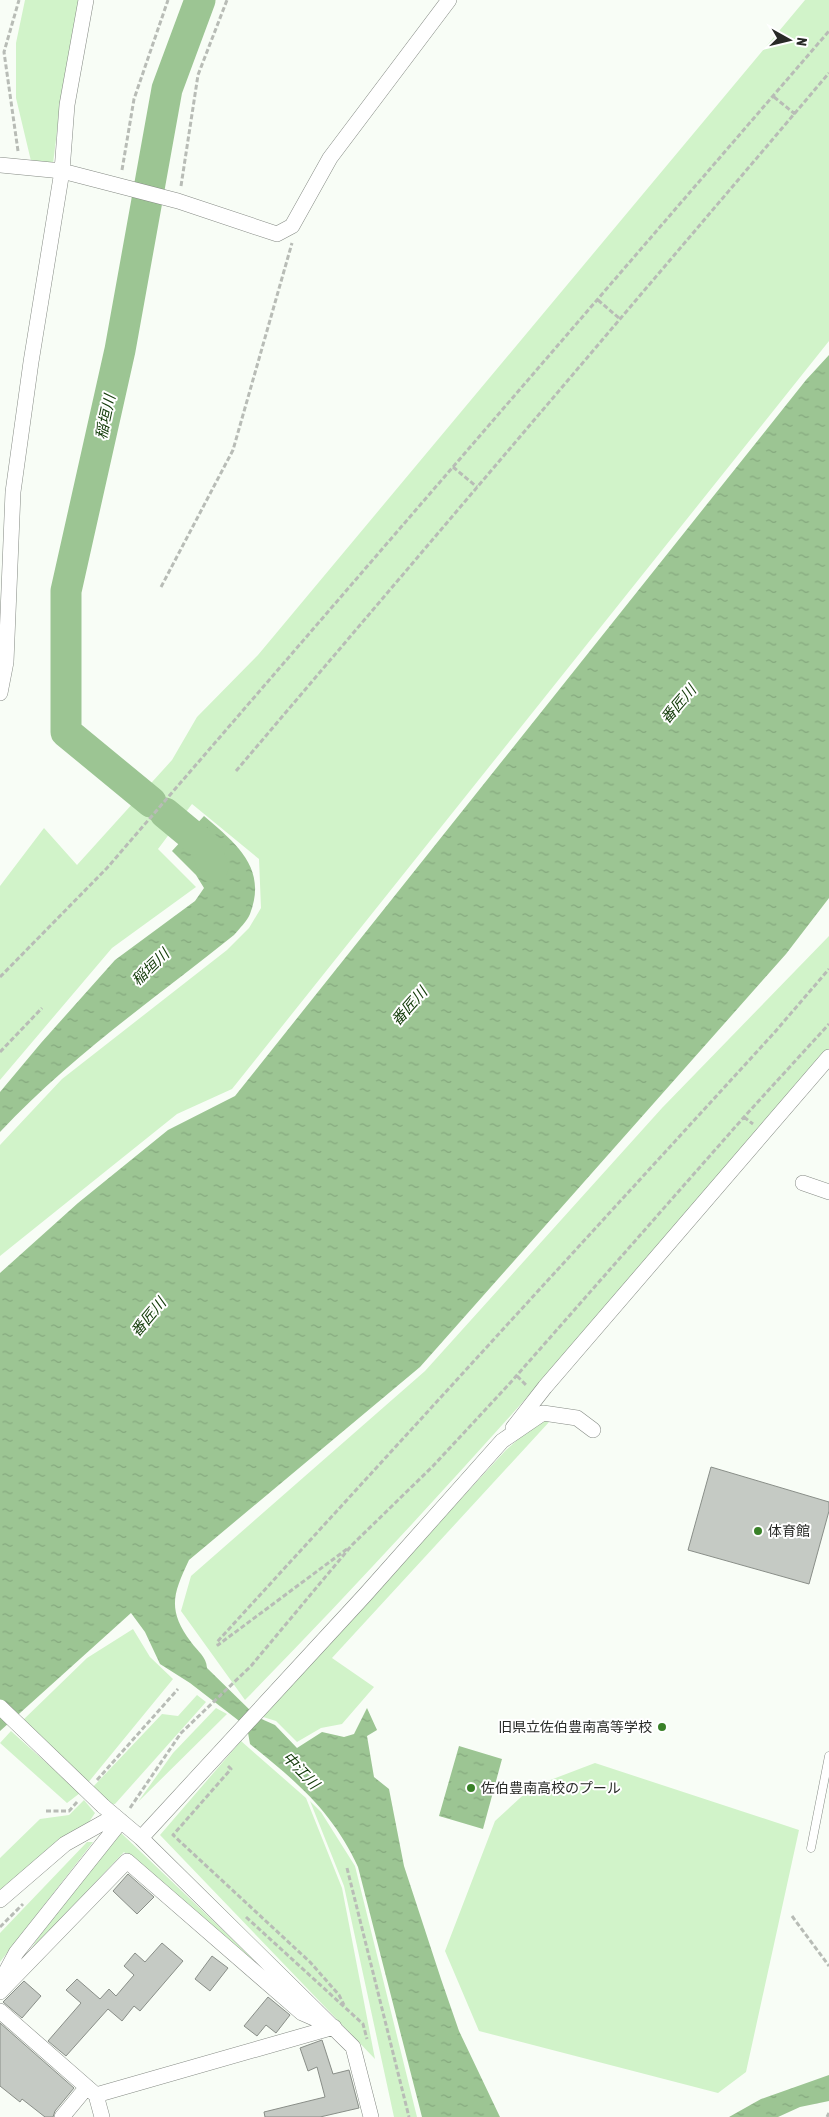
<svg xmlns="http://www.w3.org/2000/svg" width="829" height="2117" font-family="'Asap Condensed','Noto Sans JP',sans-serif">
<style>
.green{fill:#d1f3c9}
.water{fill:url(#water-ripples)}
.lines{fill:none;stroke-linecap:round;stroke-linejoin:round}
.river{stroke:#9cc593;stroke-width:31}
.building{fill:#c5cac4;stroke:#898e88}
.lane-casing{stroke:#858a84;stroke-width:9}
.street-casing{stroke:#858a84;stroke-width:16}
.path{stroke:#b8bcb6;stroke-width:3;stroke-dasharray:5 2.5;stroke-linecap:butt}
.lane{stroke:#fff;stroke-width:8}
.street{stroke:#fff;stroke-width:15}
.street-bridge-casing{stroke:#858a84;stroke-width:16;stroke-linecap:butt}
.street-bridge{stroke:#fff;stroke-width:15}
.poi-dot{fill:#398128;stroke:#fff;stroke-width:2}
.labels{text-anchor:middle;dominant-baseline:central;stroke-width:4;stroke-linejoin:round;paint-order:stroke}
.poi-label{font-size:14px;fill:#282a27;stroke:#fff;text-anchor:start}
.water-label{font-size:15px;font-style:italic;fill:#103906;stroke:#fff}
</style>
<defs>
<pattern id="water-ripples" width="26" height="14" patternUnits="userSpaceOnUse" patternTransform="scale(1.25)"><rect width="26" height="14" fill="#9cc593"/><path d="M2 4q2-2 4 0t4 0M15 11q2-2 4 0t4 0" fill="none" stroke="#86a97f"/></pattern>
</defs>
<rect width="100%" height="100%" fill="#f8fdf6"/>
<path class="green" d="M25,0H79L62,90L53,164L31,161L16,98V43Z
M805,0H829V341L232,1089L177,1114L0,1256V1145L62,1079L227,950L249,928L261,908L259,859L192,804L158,849L196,887L112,948L0,1080V886L44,828L77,865L172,760L197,717L258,655Z
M829,936V1055C637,1273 448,1493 245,1700L181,1611L191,1576L425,1371L662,1108Z
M542,1418L550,1421L332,1658L374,1687L342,1724L321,1728L297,1742L276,1721L260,1716L506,1450Z
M133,1629L150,1657L173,1679L87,1784L21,1722L87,1658Z
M197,1695L206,1702L115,1804H107L91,1789L162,1714L178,1716Z
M216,1708L227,1714L138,1802L173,1753Z
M11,1731L80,1793L67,1803L0,1743Z
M241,1741L306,1798L342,1888L375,2059L160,1835Z
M595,1763L799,1830L746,2072L718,2093L479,2031L445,1951L495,1821L532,1787Z
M84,1800L95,1813L85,1828L0,1891V1858L40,1819L69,1815Z
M310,1801L321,1812L355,1866L417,2117H394L344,1886Z
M120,1832L273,1978L124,1852L28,1954L49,1920Z
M87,1842H93L0,1962V1933Z"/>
<path class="water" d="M829,355V898L786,954L420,1367L189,1560C173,1594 167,1610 191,1642C198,1652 206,1656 207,1668L257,1717L275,1725L297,1748L322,1732L344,1737L354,1734L367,1708L377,1730L367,1736L374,1777L389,1789L404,1866L441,1979L459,2031L500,2117H422L358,1867C333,1812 296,1781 250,1744L247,1727L190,1683L160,1664L145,1632L131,1613L0,1731V1273L78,1203L168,1130L235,1096L806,380Z
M204,816C235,843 268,867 250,914C247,921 239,929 234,935C154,999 70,1057 0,1132V1092L41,1043L115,960L195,901L204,888L196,875L172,851Z
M459,1746L502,1759L483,1829L439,1816Z
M829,2075V2101L800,2107L778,2117H729L761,2099Z"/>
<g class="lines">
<path class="river" d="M151,802L66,732V591L120,350L167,89L200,0
M165,813L206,847L213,867"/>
</g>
<path class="building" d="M711,1467L829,1502V1511L809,1584L688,1550Z
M128,1874L154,1897L137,1914L113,1891Z
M162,1943L183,1961L140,2011L134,2006L122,2021L108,2009L66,2056L48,2041L81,2003L66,1990L77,1979L100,1999L109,1989L116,1996L134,1975L124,1966L135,1953L145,1962Z
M212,1956L228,1968L210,1991L195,1979Z
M24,1981L41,1996L22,2018L3,2002Z
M268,1997L290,2015L276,2033L266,2025L257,2036L244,2026Z
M0,2023L74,2088L55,2111L53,2117H45L22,2099L20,2102L0,2086Z
M322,2040L333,2074L349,2070L359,2108L320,2117H265L264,2112L325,2097L317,2067L308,2071L300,2048Z"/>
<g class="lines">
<defs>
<path id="lane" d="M811,1848L829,1756"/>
<path id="street" d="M0,165L62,171L178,201L277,234L292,226L330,158L449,0
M0,693L6,662L13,492L31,362L62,171L67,105L86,0
M803,1183L829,1192
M513,1428L545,1387L829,1057
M103,1806L141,1838L353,2047L371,2117
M141,1838L365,1595L502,1441L543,1413L577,1418L593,1430
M0,1900L65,1844L115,1816
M0,1983L16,1953L121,1821
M0,1992L127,1861L302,2013L334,2027
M0,2011L96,2095L102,2117
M96,2095L334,2027
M62,2117L87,2087"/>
</defs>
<use href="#lane" class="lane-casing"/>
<use href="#street" class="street-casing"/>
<path class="path" d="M774,97L795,114
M18,151L4,52L19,0
M122,170L134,99L168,0
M181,186L198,75L227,0
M598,300L620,319
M453,467L477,487
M161,587L233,450L292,243
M236,771L829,73
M0,977L107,868L829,31
M0,1052L42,1008
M744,1117L753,1124
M517,1376L527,1386
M347,1549L218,1645L217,1642L774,1033L829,969
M228,1766L231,1769L173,1835L310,1962L339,1995L344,2005
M97,1780L178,1689
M130,1808L181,1733L251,1666L352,1545L433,1466L511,1382L744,1117L829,1024
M46,1811H69L78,1801
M347,1868L409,2117
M792,1916L829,1966
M246,1917L363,2024L367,2039
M0,1927L23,1904
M827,2117L829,2113"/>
<use href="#lane" class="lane"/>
<use href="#street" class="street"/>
<defs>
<path id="street-bridge" d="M0,1707L103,1806"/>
</defs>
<use href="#street-bridge" class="street-bridge-casing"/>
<use href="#street-bridge" class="street-bridge"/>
</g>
<g class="poi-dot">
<circle cx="758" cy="1531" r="5"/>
<circle cx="662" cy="1727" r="5"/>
<circle cx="471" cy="1788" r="5"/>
</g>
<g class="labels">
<g class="poi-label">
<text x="768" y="1531">体育館</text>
<text x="652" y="1727" text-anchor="end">旧県立佐伯豊南高等学校</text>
<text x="481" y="1788">佐伯豊南高校のプール</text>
</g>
<g class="water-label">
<text transform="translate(105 417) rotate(-78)">稲垣川</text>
<text transform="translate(678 704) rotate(-49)">番匠川</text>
<text transform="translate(150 967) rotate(-44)">稲垣川</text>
<text transform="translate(409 1006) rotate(-48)">番匠川</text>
<text transform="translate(148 1317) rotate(-50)">番匠川</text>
<text transform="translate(301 1770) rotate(46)">中江川</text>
</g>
</g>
<g transform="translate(789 40) rotate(98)" stroke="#ffffff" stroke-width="4" paint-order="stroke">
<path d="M0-4L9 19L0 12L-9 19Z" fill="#282a27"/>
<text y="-8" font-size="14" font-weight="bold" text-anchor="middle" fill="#282a27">N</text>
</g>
</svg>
